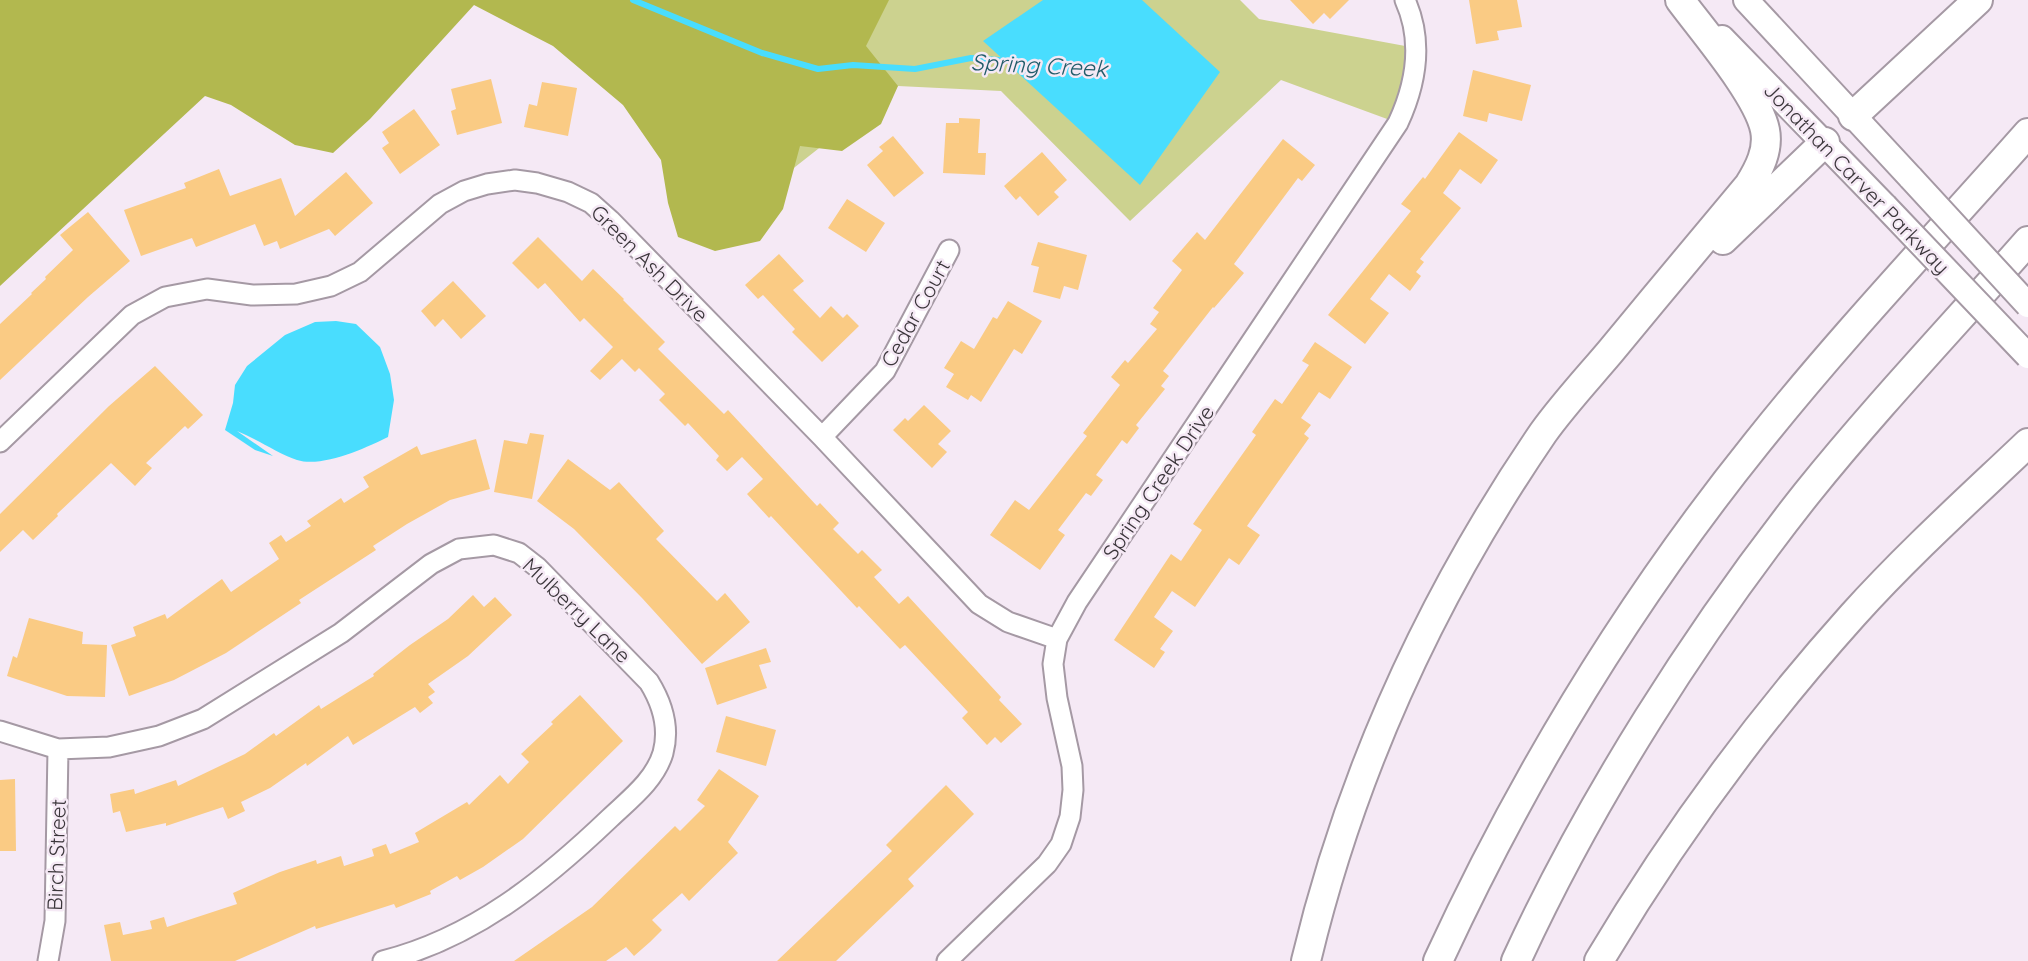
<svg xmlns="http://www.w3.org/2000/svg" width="2028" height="961" font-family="Quicksand,sans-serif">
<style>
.green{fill:#ccd28f}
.forest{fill:#b2b84f}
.water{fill:#49ddfe}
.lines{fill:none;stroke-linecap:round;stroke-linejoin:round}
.stream{stroke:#49ddfe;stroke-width:6}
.building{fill:#facb84}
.minor-casing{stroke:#a599a4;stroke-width:23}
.major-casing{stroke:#a599a4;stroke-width:28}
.highway-casing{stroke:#a599a4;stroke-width:32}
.minor{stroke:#fff;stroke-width:19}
.major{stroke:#fff;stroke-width:24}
.highway{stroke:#fff;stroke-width:28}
.major-bridge-casing{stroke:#a599a4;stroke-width:28;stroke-linecap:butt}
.major-bridge{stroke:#fff;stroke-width:24}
.labels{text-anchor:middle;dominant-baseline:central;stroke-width:5;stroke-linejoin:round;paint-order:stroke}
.street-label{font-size:21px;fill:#3b363b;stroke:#f5e9f5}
.water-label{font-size:23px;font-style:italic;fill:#215c6a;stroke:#f5e9f5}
</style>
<rect width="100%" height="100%" fill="#f5e9f5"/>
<path class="green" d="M544,0H1240L1259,19L1416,48L1398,123L1281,80L1130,221L1001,91L898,86L710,234L657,95Z"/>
<path class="forest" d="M0,0H889L866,46L898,86L881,124L842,151L800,146L783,209L760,241L715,251L678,237L668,203L661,160L623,105L553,46L474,5L370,119L333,153L295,145L231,105L205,96L0,286Z"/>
<path class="water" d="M1043,0H1142L1220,72L1140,185L983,41Z
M336,321L356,324L380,347L390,374L394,400L388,437C366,448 322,468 297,460C277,453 257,439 237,431L273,456L255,450L225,430L233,403L235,385L247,366L285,335L315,322Z"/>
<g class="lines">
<path class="stream" d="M633,0L762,53L818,69L853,65L915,69L971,58L1013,61"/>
</g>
<path class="building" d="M1290,0H1349L1330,19L1324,13L1313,24Z
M1469,0H1517L1522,27L1497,31L1499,40L1476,44Z
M1473,70L1531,85L1522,121L1489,113L1487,122L1463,116Z
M491,79L502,123L457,135L451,111L456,109L451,89Z
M542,82L577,88L568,136L524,127L529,104L537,106Z
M414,109L440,145L400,174L382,148L389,143L382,132Z
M959,118L980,119L978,153H986L985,175L943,173L946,123H959Z
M1459,132L1498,160L1481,184L1460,169L1443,193L1461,208L1420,259L1424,262L1416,272L1421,276L1410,291L1389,274L1370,299L1389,313L1365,344L1328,315L1411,211L1401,204L1423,177L1425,179Z
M893,136L924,173L894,197L867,165L883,151L879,147Z
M1283,139L1315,165L1302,181L1298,178L1234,264L1244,273L1214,308L1213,307L1163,371L1169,376L1161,386L1165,389L1136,425L1139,428L1127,444L1122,440L1096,475L1103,480L1091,496L1086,493L1058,530L1065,535L1040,570L990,535L1015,500L1029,510L1087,436L1083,433L1120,385L1111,377L1125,360L1128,363L1157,329L1150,324L1159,312L1153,308L1182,270L1172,261L1197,232L1205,240Z
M1042,152L1067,180L1054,192L1059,197L1038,216L1020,196L1016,200L1004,186Z
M219,169L230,196L281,178L295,216L346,172L373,203L335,236L329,229L280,249L277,241L264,246L255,224L196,247L192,238L141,256L124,210L186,188L184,183Z
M847,199L885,223L866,252L828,228Z
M88,212L130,261L88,297L0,380V324L32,294L31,293L46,279L45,277L73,250L60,235Z
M538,237L582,281L593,269L624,299L623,300L665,342L658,349L724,414L728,410L817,506L820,503L839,523L833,529L858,554L862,550L882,570L874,577L899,604L908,596L1001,697L999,700L1022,724L1001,743L995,737L987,745L962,718L968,712L905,645L900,649L859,606L857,608L771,516L769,518L747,494L763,479L742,457L727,471L716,460L719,456L688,423L685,426L659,400L665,394L639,368L635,372L622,359L600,380L590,371L613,347L584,318L580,322L545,283L538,289L512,263Z
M1038,242L1087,255L1078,290L1064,286L1060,299L1033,292L1039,267L1031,265Z
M779,254L804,281L793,290L820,318L831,306L843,318L847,314L859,326L822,362L792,332L795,329L763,295L758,299L745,285Z
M453,281L486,316L461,339L443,319L435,327L421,311Z
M1008,301L1042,321L1022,354L1014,349L981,402L971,395L968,400L946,387L954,374L944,368L961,341L974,349L993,317L997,319Z
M1315,342L1352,367L1330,399L1319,392L1301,418L1311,425L1304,434L1309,438L1247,526L1260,535L1239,565L1229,558L1195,607L1172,591L1154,617L1173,631L1160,649L1165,652L1154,668L1114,640L1171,554L1181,561L1202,530L1193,524L1256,435L1252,432L1275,399L1282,404L1309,365L1302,361Z
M155,366L203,415L188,429L185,426L146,463L152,468L135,486L111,463L57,514L58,516L33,540L23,530L0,552V514L109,406Z
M924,405L951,431L938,444L947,452L932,468L893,430L905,418L908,421Z
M530,433L544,435L532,499L494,492L504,440L527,444Z
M476,439L490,489L450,500L407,524L373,546L376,550L299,600L301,603L226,653L174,680L129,696L111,645L136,636L133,627L165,614L167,619L222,579L231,592L279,559L269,543L281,535L286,542L311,526L307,521L341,498L344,503L369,487L363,477L417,446L421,455Z
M568,459L610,490L619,482L664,531L656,539L717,601L725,593L750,622L702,664L642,598L574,529L537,501Z
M473,595L484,607L495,597L512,615L468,656L428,684L435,692L428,697L433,703L420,713L415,707L353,745L348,736L307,766L306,763L270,788L241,802L245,811L228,819L223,807L166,826V823L126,832L120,811L113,813L110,794L134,789L135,794L176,780L178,786L245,754L274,733L276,736L319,705L321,709L374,676L373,674L410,645L448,619Z
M29,618L83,632L82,644L107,645L105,697L67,696L7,676L13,656L17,658Z
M766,648L771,662L759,665L767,688L717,705L705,668Z
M580,695L623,741L523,839L483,867L460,880L457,876L430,891L431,894L396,908L394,904L316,929L315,926L235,961H111L104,925L120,922L123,935L152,929L150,921L164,917L167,927L237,904L233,893L280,872L316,860L317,864L341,856L344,866L374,856L372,849L386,844L390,854L419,842L415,833L467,802L469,805L500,775L508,784L529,762L521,754L553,724L551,722Z
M726,716L776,730L766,766L716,752Z
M719,769L759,796L728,842L738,853L689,901L682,893L652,920L662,930L650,942L634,956L626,947L606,961H514L592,907L675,826L680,831L705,806L697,800Z
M15,779L16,851H0V780Z
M946,785L974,814L908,879L914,886L836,961H777L892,851L886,845Z"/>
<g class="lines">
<defs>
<path id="minor" d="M822,437L885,371L949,250
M0,442L132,315L165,297L207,289L252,295L296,294L331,286L360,272L440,204L464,191L487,184L515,180L537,183L568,192L591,203L610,220L822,437L979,604L1008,622L1057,639
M0,731L58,749L109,747L159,736L203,719L341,633L431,564L459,549L494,545L519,553L537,567L649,682C662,703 670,727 663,753C655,780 630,799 610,818C544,881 474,938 383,961
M48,961L55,921L58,749
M947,961L1047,864L1061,844L1070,817L1073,790L1072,766L1057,698L1053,664L1057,639L1077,602L1398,123C1416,84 1424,42 1405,0"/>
<path id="major" d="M1746,0L1911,178
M1722,38L1885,206"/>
<path id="highway" d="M1853,116L1978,0
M1723,240L1825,142
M1306,961C1351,772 1433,594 1543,433C1563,405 1588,378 1610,352C1656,296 1703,240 1749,185C1759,169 1769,150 1765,130C1758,95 1703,31 1680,0
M1438,961C1523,777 1629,602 1756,444C1842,336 1937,236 2028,133
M1516,961C1590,800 1697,632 1807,493C1877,406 1954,325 2028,241
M1599,961C1672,838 1758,721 1853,615C1908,554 1969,499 2028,443"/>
</defs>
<use href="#minor" class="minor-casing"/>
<use href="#major" class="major-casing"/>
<use href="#highway" class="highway-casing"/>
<use href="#minor" class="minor"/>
<use href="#major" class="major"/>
<use href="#highway" class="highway"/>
<defs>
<path id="major-bridge" d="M1911,178L2028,305
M1885,206L2028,356"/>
</defs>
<use href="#major-bridge" class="major-bridge-casing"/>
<use href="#major-bridge" class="major-bridge"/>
</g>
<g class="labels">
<g class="street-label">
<text transform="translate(1857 178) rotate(46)">Jonathan Carver Parkway</text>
<text transform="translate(650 263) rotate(45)">Green Ash Drive</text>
<text transform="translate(915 313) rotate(-61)">Cedar Court</text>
<text transform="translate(1158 482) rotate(-56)">Spring Creek Drive</text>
<text transform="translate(577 610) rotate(44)">Mulberry Lane</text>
<text transform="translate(56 855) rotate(-88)">Birch Street</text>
</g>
<g class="water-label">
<text transform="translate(1039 65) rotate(3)">Spring Creek</text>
</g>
</g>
</svg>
